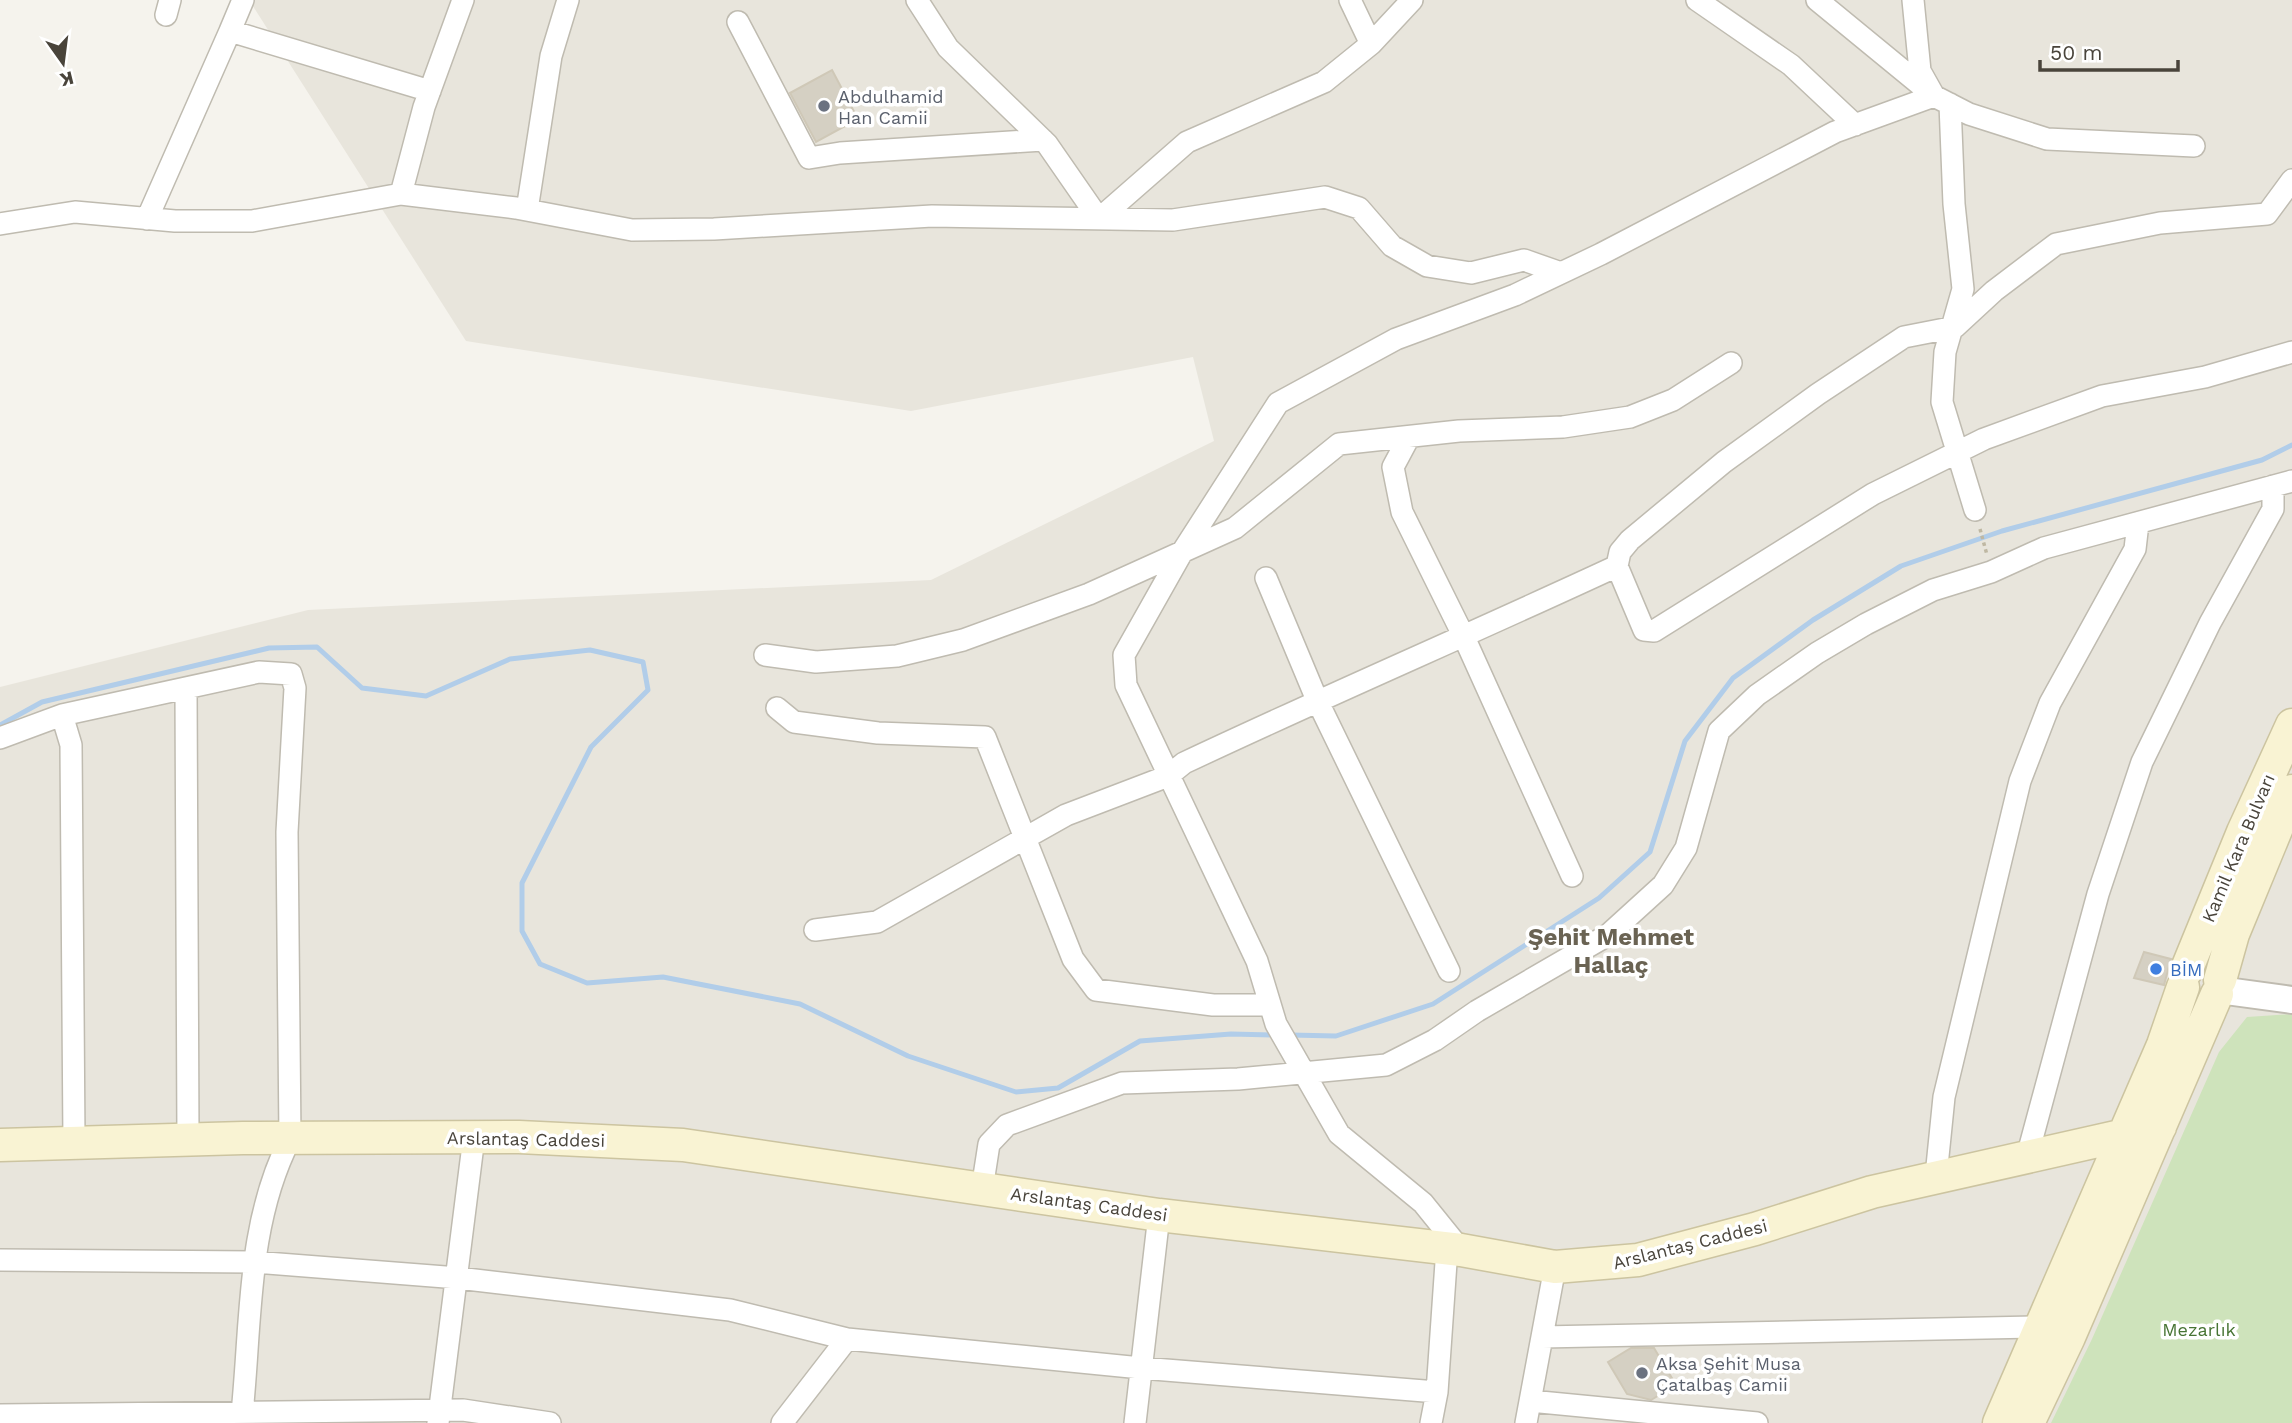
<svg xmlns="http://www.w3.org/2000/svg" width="2292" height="1423" font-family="'Work Sans',sans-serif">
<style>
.residential{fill:#e8e5dc}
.green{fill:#cee3bb}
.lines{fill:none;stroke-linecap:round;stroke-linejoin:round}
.stream{stroke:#b1cde9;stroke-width:5}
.building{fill:#d5d0c3;stroke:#cfc8b7;stroke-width:2}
.minor-casing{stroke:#bfbbb0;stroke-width:24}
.tertiary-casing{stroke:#bfbbb0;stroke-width:30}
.secondary-casing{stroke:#ccc4a0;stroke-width:35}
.path{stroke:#bfb8a3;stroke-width:3.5;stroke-dasharray:3.5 3.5;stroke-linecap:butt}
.minor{stroke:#fff;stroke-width:21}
.tertiary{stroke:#fff;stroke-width:26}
.secondary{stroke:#f9f3d3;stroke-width:32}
.worship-dot{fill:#6b7280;stroke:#fff;stroke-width:2.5}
.shop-dot{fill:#3f7fe0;stroke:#fff;stroke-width:2.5}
.labels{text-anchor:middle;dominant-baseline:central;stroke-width:7;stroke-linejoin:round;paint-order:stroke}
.worship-label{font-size:18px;fill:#5b616d;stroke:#fff;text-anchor:start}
.street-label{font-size:18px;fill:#49443b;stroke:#fff}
.shop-label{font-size:18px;fill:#366cbe;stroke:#fff;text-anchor:start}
.park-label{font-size:18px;fill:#477434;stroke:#fff}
.district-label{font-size:24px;font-weight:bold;fill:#6a6353;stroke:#fff}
</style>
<rect width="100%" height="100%" fill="#f5f3ed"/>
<path class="residential" d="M249,0H2292V1423H0V687L308,610L931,580L1214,441L1193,357L911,411L466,341Z"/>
<path class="green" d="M2292,1014V1423H2051L2092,1339L2219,1052L2247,1017Z"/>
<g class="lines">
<path class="stream" d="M0,725L42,702L269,648L317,647L362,688L426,696L510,659L590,650L643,662L648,690L591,747L522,883V931L540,964L587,983L663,977L800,1004L908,1056L1016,1092L1058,1088L1140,1041L1231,1034L1277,1035
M1290,1035L1336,1036L1433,1004L1599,898L1650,852L1685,741L1733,678L1813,620L1901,566L2002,531L2262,460L2292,445"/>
</g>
<path class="building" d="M832,70L858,119L816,142L790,93Z
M2144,952L2171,959L2164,985L2134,978Z
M1631,1348H1654L1676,1385L1651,1400L1627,1394L1608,1362Z"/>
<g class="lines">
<defs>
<path id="minor" d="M917,0L948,48L1047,144L1099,219L1187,142L1324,82L1371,44L1412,0
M1350,0L1371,44
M1697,0L1791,65L1855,125
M1913,0L1920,71L1934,96L1969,114L2047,139L2194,146
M166,15L170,0
M738,22L809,158L840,153L1043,140
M230,31L243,0
M1950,104L1954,204L1963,289L1945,352L1942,402L1975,510
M2292,180L2267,214L2160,223L2056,244L1994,291L1955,327L1904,337L1818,394L1724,462L1630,540L1620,552L1617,566L1644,630L1654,631L1873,494L1984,439L2102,396L2205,377L2292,352
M401,194L424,107L463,0
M527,210L551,56L568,0
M147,219L230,31L430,91
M0,224L75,212L175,221H252L401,194L516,208L632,230L714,229L932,216L1173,220L1325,197L1359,208L1392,246L1427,266L1471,273L1524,260L1561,273
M1409,437L1393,467L1402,512L1464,637L1572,876
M1266,578L1317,700L1449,971
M765,655L816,662L897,656L963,640L1089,594L1235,528L1339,444L1459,431L1563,427L1630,417L1673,400L1731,363
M186,688L188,1140
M777,708L794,722L878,733L985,737L1073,959L1096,990L1213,1005H1270
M62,715L71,745L74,1141
M0,738L62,715L259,672L291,674L295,688L287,832L290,1139C245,1227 252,1327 241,1423
M815,930L877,922L1066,815L1168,776L1184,763C1328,695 1473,633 1617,566
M2027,1157L2098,894L2142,762L2210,623L2273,509V486
M1936,1176L1944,1097L2020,781L2050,703L2135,549L2138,523
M982,1189L989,1144L1007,1125L1122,1083L1238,1079L1386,1065L1435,1040L1477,1011L1608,935L1663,885L1686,848L1719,731L1757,695L1817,653L1866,624L1933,590L1991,572L2044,548L2292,481
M1461,1250L1423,1203L1339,1134L1276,1024L1257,961L1126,685L1124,655L1181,554L1278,403L1396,339L1515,295L1601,254L1835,132L1934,96L1817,0
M0,1260L253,1262L458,1278L730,1310L847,1339L1141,1368L1437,1392
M1542,1337L2038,1327
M1530,1401L1757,1423
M0,1415L463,1410L550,1423
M438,1423L474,1137
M782,1423L847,1339
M1135,1423L1159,1215
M1431,1423L1437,1392L1447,1248
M1526,1423L1555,1267"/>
<path id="tertiary" d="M2219,990L2292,1000"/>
<path id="secondary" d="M2186,971L2243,832L2292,725
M2220,980L2233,934L2292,791
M0,1145L243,1138L519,1137L683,1145L1159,1215L1461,1250L1555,1267L1638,1260L1755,1229L1872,1192L2160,1127
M1999,1423L2163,1045L2183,987
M2028,1423L2069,1337L2217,994"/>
</defs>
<use href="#minor" class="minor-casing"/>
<use href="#tertiary" class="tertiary-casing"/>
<use href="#secondary" class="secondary-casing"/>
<path class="path" d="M1980,529L1987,555"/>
<use href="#minor" class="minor"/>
<use href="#tertiary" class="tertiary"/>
<use href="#secondary" class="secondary"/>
</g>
<g class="worship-dot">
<circle cx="824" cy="106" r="7"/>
<circle cx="1642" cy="1373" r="7"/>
</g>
<circle class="shop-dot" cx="2156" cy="969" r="7"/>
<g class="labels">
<g class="worship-label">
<text x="838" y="96">Abdulhamid<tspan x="838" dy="21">Han Camii</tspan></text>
<text x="1656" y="1363">Aksa Şehit Musa<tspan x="1656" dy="21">Çatalbaş Camii</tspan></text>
</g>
<g class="street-label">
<text transform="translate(2238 848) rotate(-67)">Kamil Kara Bulvarı</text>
<text transform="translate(526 1139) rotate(1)">Arslantaş Caddesi</text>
<text transform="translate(1089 1204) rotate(8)">Arslantaş Caddesi</text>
<text transform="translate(1690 1244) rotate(-14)">Arslantaş Caddesi</text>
</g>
<g class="shop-label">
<text x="2170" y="969">BİM</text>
</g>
<g class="park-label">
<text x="2199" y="1329">Mezarlık</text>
</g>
<g class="district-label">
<text x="1611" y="937">Şehit Mehmet<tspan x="1611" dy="28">Hallaç</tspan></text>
</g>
</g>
<g transform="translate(63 63) rotate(166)" stroke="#ffffff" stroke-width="5" paint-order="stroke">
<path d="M0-5L12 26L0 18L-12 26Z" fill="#49443b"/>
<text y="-10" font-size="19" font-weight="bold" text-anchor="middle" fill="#49443b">K</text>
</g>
<path d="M2040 60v10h138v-10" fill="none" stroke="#49443b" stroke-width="3.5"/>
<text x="2050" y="60" font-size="21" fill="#49443b" stroke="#ffffff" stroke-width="5" paint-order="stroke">50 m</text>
</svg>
